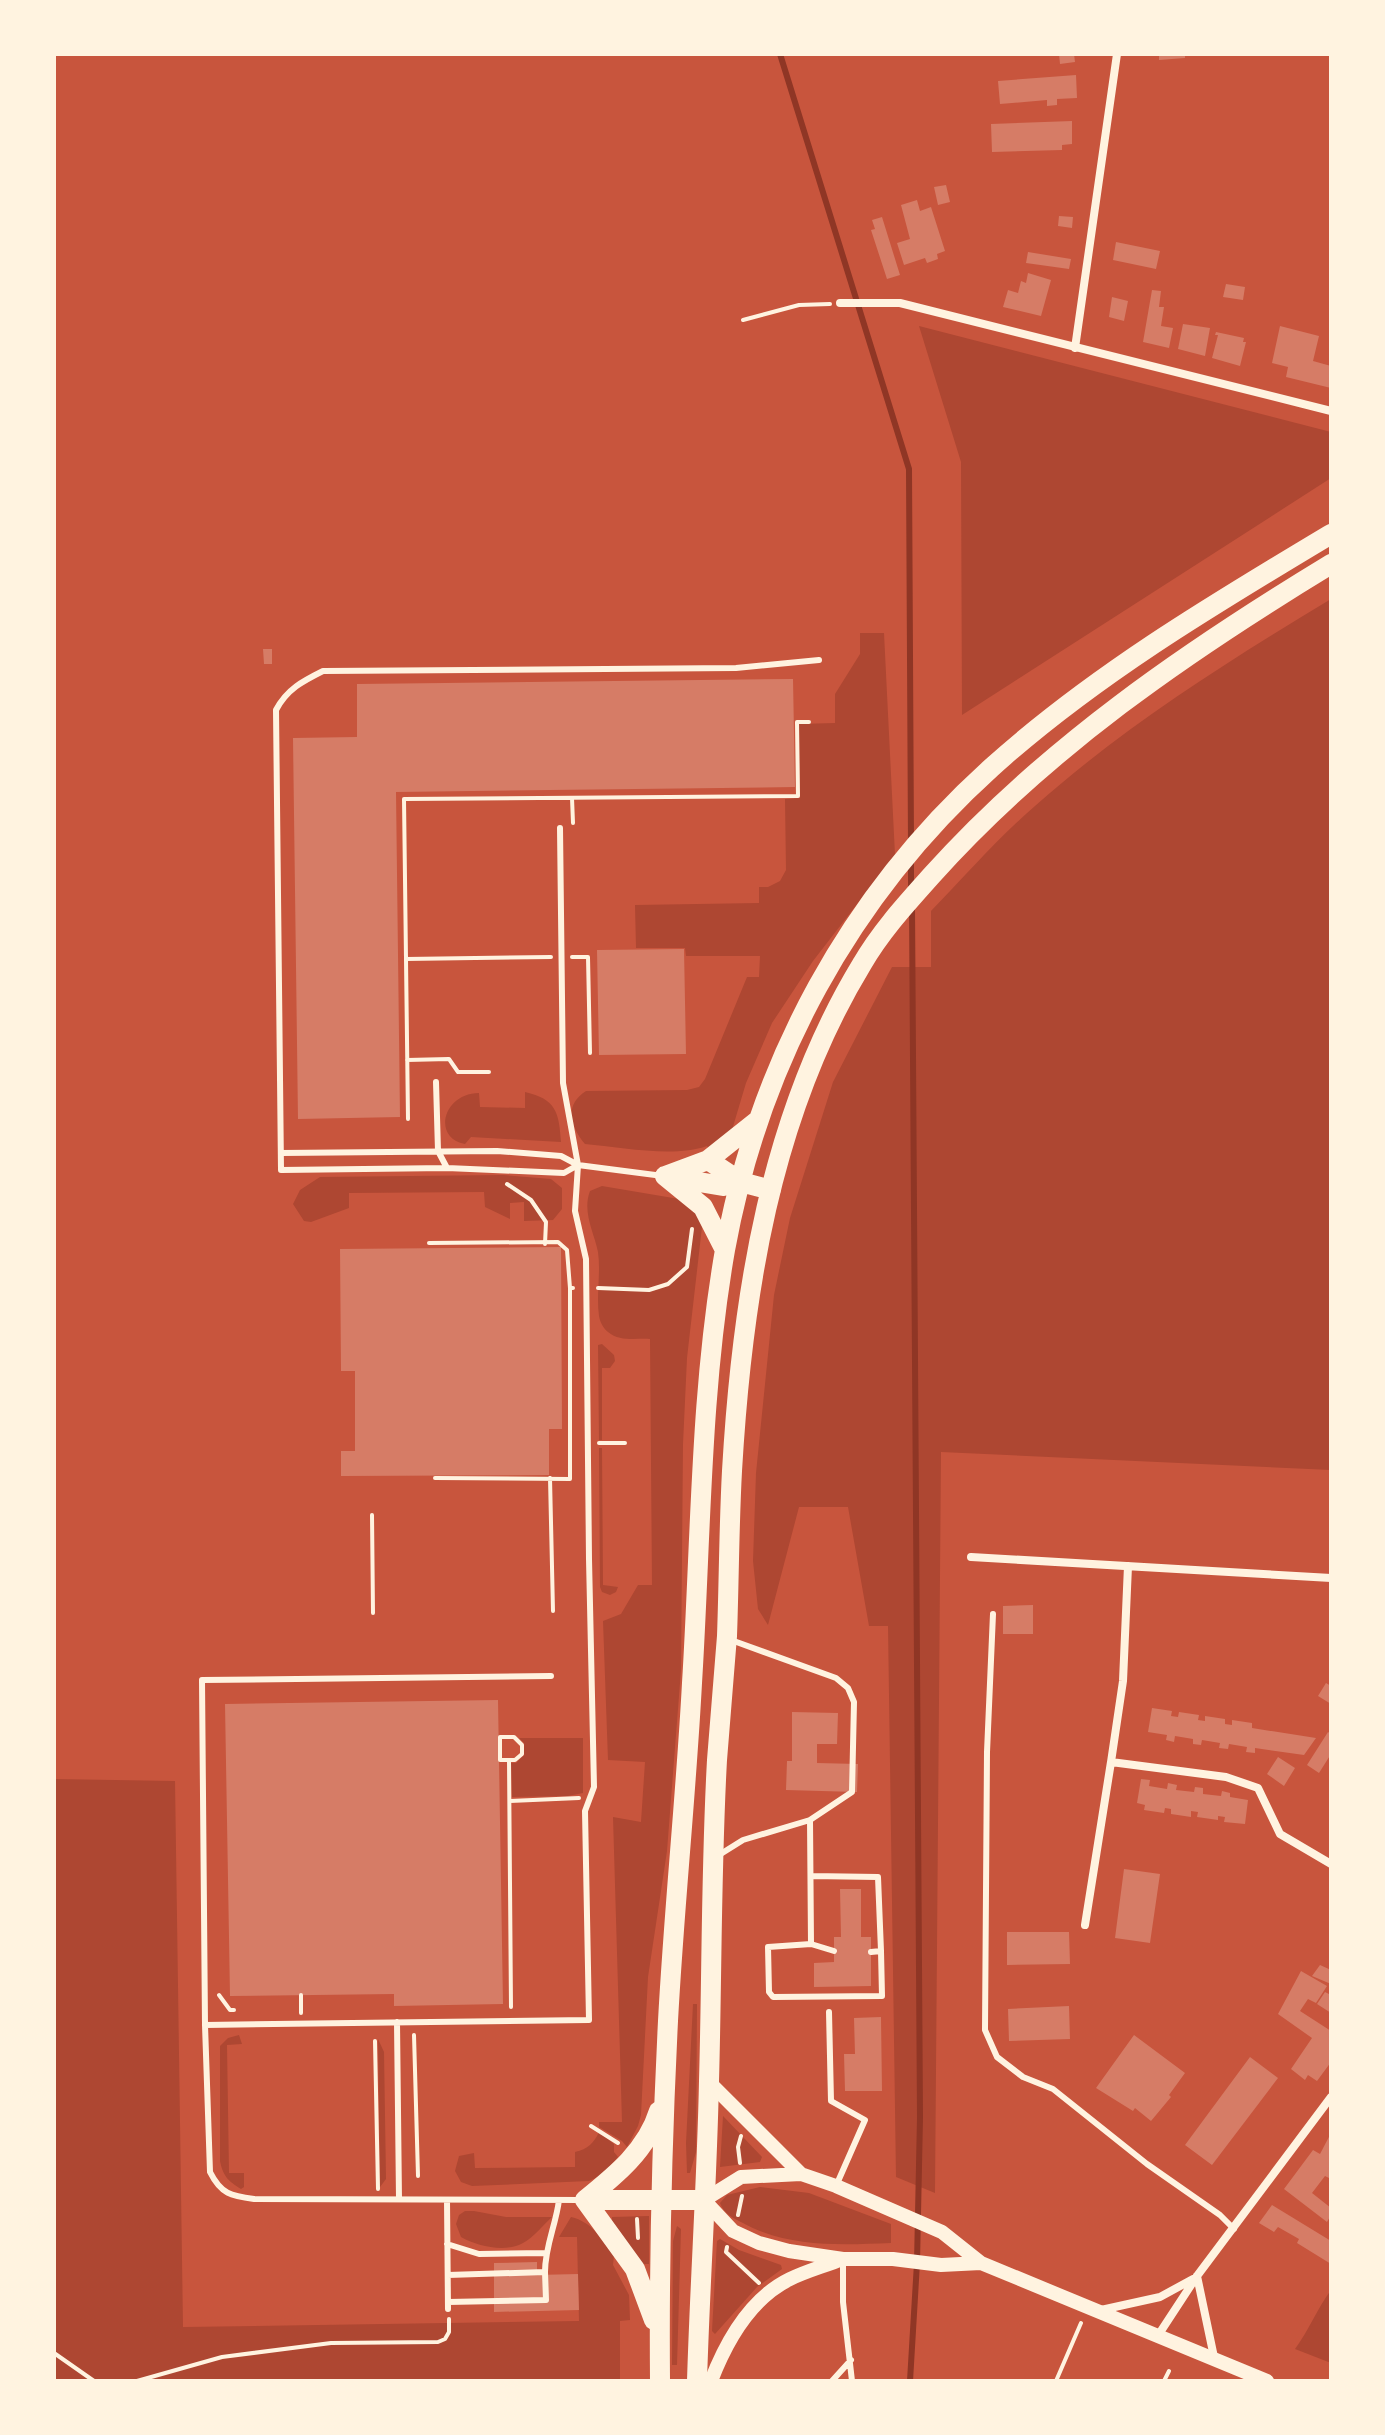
<svg xmlns="http://www.w3.org/2000/svg" width="1385" height="2435" font-family="Arial,sans-serif">
<style>
.green{fill:#ae4732}
.lines{fill:none;stroke-linecap:round;stroke-linejoin:round}
.stream{stroke:#8f3625;stroke-width:6}
.building{fill:#d67c66}
.path{stroke:#fff3e0;stroke-width:4}
.service{stroke:#fff3e0;stroke-width:6}
.minor{stroke:#fff3e0;stroke-width:8}
.tertiary{stroke:#fff3e0;stroke-width:14}
.primary{stroke:#fff3e0;stroke-width:20}
</style>
<rect width="100%" height="100%" fill="#c8553d"/>
<path class="green" d="M919,326L1331,432V478L962,715L961,462Z
M1331,599V1470L941,1452L935,2193L896,2177L888,1626H869L848,1507H799L768,1625L758,1609L753,1561L756,1473L774,1295L790,1218L833,1082L892,967H931V911C965,876 998,838 1035,806C1125,726 1228,661 1331,599Z
M860,633H884L895,855L813,961L772,1023L746,1083L732,1130L709,1150L707,1146C673,1158 621,1147 585,1144C570,1126 564,1105 586,1091L687,1090L699,1087L705,1079L747,977H759L760,956H686L685,948H636L635,905L759,903V887H768L780,881L786,870L785,799L800,798L799,724L835,723V694L860,654Z
M525,1092C556,1099 559,1112 561,1142L471,1137L465,1144C431,1137 444,1093 479,1093L480,1107L525,1108Z
M503,1175L551,1179L562,1188V1209L553,1220L524,1221V1202L510,1203V1219L485,1207L484,1192L349,1193V1208L311,1222L304,1221L293,1204L300,1190L320,1177Z
M602,1186L679,1199L693,1207L702,1227L687,1358L683,1444L681,1670L667,1851L648,1977L641,2115L638,2126L627,2147L622,2141L599,2127V2122H622L613,1817L641,1822L645,1762L608,1760L603,1621L621,1614L638,1585H652L650,1339C636,1338 620,1342 608,1332C603,1328 600,1322 599,1316C596,1295 601,1273 598,1252C594,1232 582,1212 590,1191Z
M602,1344L614,1355L615,1361L610,1368H602V1440H599L598,1345Z
M599,1448H602L603,1585L618,1587L616,1592L610,1595L602,1592L600,1587Z
M519,1738H583V1793L568,1796L512,1797L511,1763H516L524,1755V1743Z
M54,1779L175,1781L183,2327L579,2321L577,2237H559L571,2217C592,2222 601,2238 614,2255L613,2265L629,2295L630,2320L620,2321V2381H54Z
M693,2004H697L696,2152L690,2173H687L686,2143Z
M239,2035L242,2044L227,2045L229,2173H244V2187L241,2189C228,2181 223,2176 220,2161V2046L228,2038Z
M378,2039L384,2052L386,2179L380,2187Z
M723,2116L762,2157L760,2162L720,2167Z
M599,2132L614,2144V2152L618,2157L602,2175L589,2181L472,2186L461,2182L455,2171L459,2156L474,2153L475,2168L575,2167V2152C588,2149 594,2143 599,2132Z
M760,2187L809,2193L891,2224V2243C841,2245 788,2248 743,2223C733,2218 724,2214 720,2203L727,2195Z
M465,2211H474L506,2217H552C543,2225 533,2238 523,2243C505,2253 477,2246 461,2237L456,2224L459,2215Z
M649,2216V2264H642L612,2221V2217Z
M677,2226L681,2229L677,2365H672L673,2241Z
M720,2239L739,2250L781,2265L782,2269L757,2287L715,2334L712,2331L717,2241Z
M1331,2290V2363L1295,2349C1309,2330 1317,2309 1331,2290Z"/>
<g class="lines">
<path class="stream" d="M780,54L909,469L911,843
M911,862V891
M910,2381L917,2263L920,2117L912,906"/>
</g>
<path class="building" d="M1059,54H1074L1075,62L1060,64Z
M1159,54H1185V58L1159,60Z
M1076,75L1077,98L1057,99V105L1047,106V100L1000,104L998,81Z
M1072,121V144L1062,145V150L992,152L991,124Z
M946,185L950,202L938,205L934,187Z
M917,200L920,211L931,207L945,251L937,254L938,259L927,263L925,258L904,265L897,243L910,239L901,205Z
M1059,216L1073,217L1072,228L1058,226Z
M882,217L900,275L887,279L871,230L875,229L872,220Z
M1116,242L1160,251L1156,269L1113,260Z
M1028,252L1071,259L1069,269L1026,263Z
M1028,273L1051,280L1041,316L1003,307L1008,290L1018,293L1021,281L1026,283Z
M1226,284L1245,287L1243,300L1223,297Z
M1152,290L1161,291L1159,307H1164L1161,326L1173,328L1169,348L1143,342Z
M1112,297L1128,301L1124,321L1109,317Z
M1183,324L1210,328L1205,356L1178,349Z
M1280,326L1319,336L1313,361L1331,366V388L1286,377L1288,367L1272,363Z
M1216,332L1244,338L1243,342H1246L1240,366L1212,358L1218,335H1215Z
M263,649H272V664H264Z
M793,679L795,787L396,792L400,1117L298,1119L293,738L357,737V684Z
M684,949L686,1054L599,1055L597,950Z
M561,1247L562,1429H549V1475L341,1476V1451H355V1371H341L340,1249Z
M1033,1605V1634H1003V1606Z
M1326,1683L1331,1686V1704L1318,1696Z
M498,1700L503,2004L394,2006V1994L230,1996L225,1704Z
M1152,1708L1172,1711L1171,1716L1178,1717L1179,1712L1199,1715L1198,1720L1205,1721V1716L1225,1719V1724L1232,1725V1720L1252,1723V1728L1316,1738L1304,1755L1255,1748V1753L1246,1752L1247,1747L1229,1744L1228,1749L1219,1748L1220,1743L1202,1740L1201,1745L1193,1744V1739L1175,1736L1174,1742L1166,1740L1167,1735L1148,1732Z
M792,1712L838,1713L837,1744H817V1763L858,1764L857,1792L786,1790L787,1761H792Z
M1328,1732L1331,1734V1754L1319,1773L1307,1765Z
M1278,1757L1295,1768L1284,1786L1267,1774Z
M1141,1779L1150,1780L1149,1786L1167,1789L1168,1783L1177,1785L1176,1790L1194,1792L1195,1787L1203,1788V1794L1221,1796L1222,1791L1230,1793V1797L1248,1800L1245,1824L1224,1822L1225,1817L1218,1816V1820L1197,1817L1198,1812L1191,1811V1817L1171,1814V1809L1165,1808L1164,1813L1144,1810L1145,1805L1137,1803Z
M1124,1869L1160,1874L1150,1943L1115,1938Z
M840,1889H861V1937H871V1986L814,1987V1963L834,1962V1937H841Z
M1007,1932H1069L1070,1964L1007,1965Z
M1320,1965L1331,1970V1984L1312,1976Z
M1301,1971L1327,1986L1316,2003L1308,1999L1300,2011L1331,2031V2062L1317,2081L1308,2075L1305,2080L1291,2069L1312,2038L1278,2014Z
M1325,1992L1331,1995V2013L1317,2004Z
M1069,2006L1070,2039L1009,2041L1008,2009Z
M881,2017L882,2091H845L844,2054H855L854,2018Z
M1134,2035L1185,2073L1169,2095L1171,2097L1151,2121L1135,2108L1133,2111L1096,2088Z
M1250,2057L1278,2078L1212,2165L1185,2145Z
M1331,2133V2179L1325,2176L1312,2193L1331,2208V2215L1327,2222L1284,2189L1313,2150L1320,2154Z
M1272,2205L1331,2241V2264L1297,2243L1299,2239L1278,2227L1274,2232L1259,2223Z
M537,2262V2275L578,2274L579,2310L494,2312V2263Z"/>
<g class="lines">
<path class="path" d="M743,320L799,305L830,304
M572,798L573,823
M572,957H588L590,1053
M406,959L551,957
M407,1060L449,1059L458,1072H489
M408,1119L404,799L798,796L797,722H809
M507,1184L531,1200L546,1222L545,1244
M429,1243L558,1242L567,1250L570,1288H573
M598,1288L649,1290L668,1284L687,1267L692,1229
M599,1443H625
M435,1478L570,1479V1288
M550,1478L553,1611
M372,1515L373,1613
M509,1760H500V1737H514L522,1745V1754L515,1760H509L511,2007
M510,1801L579,1798
M219,1995L230,2010H234
M301,1995V2013
M414,2035L418,2176
M375,2041L378,2189
M591,2126L618,2143
M740,2163L738,2147L741,2136
M738,2215L742,2196
M637,2219L638,2238
M727,2247L726,2252L759,2283
M54,2353L94,2381
M137,2381L222,2357L331,2343L438,2342L445,2339L449,2332V2319
M1056,2381L1081,2323
M1164,2381L1169,2371"/>
<path class="service" d="M560,828L563,1083L578,1165L575,1211L586,1259L589,1559L594,1787L585,1811L589,2020L205,2025L210,2172C221,2194 231,2196 254,2199L582,2200
M436,1082L438,1151L447,1168
M281,1153L497,1151L561,1156L578,1165L663,1176
M578,1165L564,1173L447,1168L281,1170L276,710C287,689 303,681 323,671L736,668L819,660
M993,1614L987,1752L985,2030L997,2057L1023,2077L1053,2089L1147,2164L1220,2215L1234,2229
M810,1820L811,1944L834,1951
M719,1855L743,1840L810,1820L852,1792L854,1702L848,1688L836,1678L731,1640
M811,1876L878,1877L881,1951L871,1952
M811,1944L768,1947L769,1992L773,1997L882,1996L881,1951
M829,2012L831,2101L865,2120L836,2186
M397,2022L399,2199
M205,2025L202,1680L551,1676
M447,2200L448,2309
M447,2244L479,2254L545,2253
M843,2259V2302L852,2381
M448,2275L545,2272C545,2246 556,2225 559,2200
M448,2302L546,2300L545,2272
M832,2381L851,2360"/>
<path class="minor" d="M840,303H900L1331,411
M1075,348L1117,54
M971,1557L1331,1578
M1128,1566L1123,1681L1111,1762L1226,1777L1258,1788L1280,1834L1331,1864
M1085,1925L1111,1762
M1197,2276L1214,2357
M1101,2310L1160,2297L1193,2279
M1159,2334L1197,2276L1331,2097"/>
<path class="tertiary" d="M709,2082L801,2174
M981,2263L941,2265L893,2259H843L789,2251L759,2243L733,2231L704,2200L741,2177L801,2174L836,2186L942,2232L981,2263L1267,2381
M711,2381C726,2342 751,2298 790,2279C806,2271 825,2266 842,2259"/>
<path class="primary" d="M708,1160L741,1182L771,1190
M665,1176L708,1160L757,1121
M665,1176L703,1207L725,1250
M669,1177L723,1186L741,1182
M585,2200L635,2269L654,2320
M585,2200C616,2175 647,2150 659,2111
M585,2200H704
M660,2381C659,2261 662,2141 668,2021C674,1908 686,1796 692,1683C701,1539 700,1393 725,1250C759,1063 849,896 991,768C1093,676 1214,604 1331,534
M697,2381C700,2281 707,2181 709,2081C712,1974 711,1867 717,1760C720,1719 724,1678 727,1636C729,1581 729,1526 732,1471C742,1297 770,1115 862,964C881,931 907,903 932,875C1046,748 1186,652 1331,564"/>
</g>
<rect width="1385" height="2435" fill="none" stroke="#fff3e0" stroke-width="112"/>
</svg>
